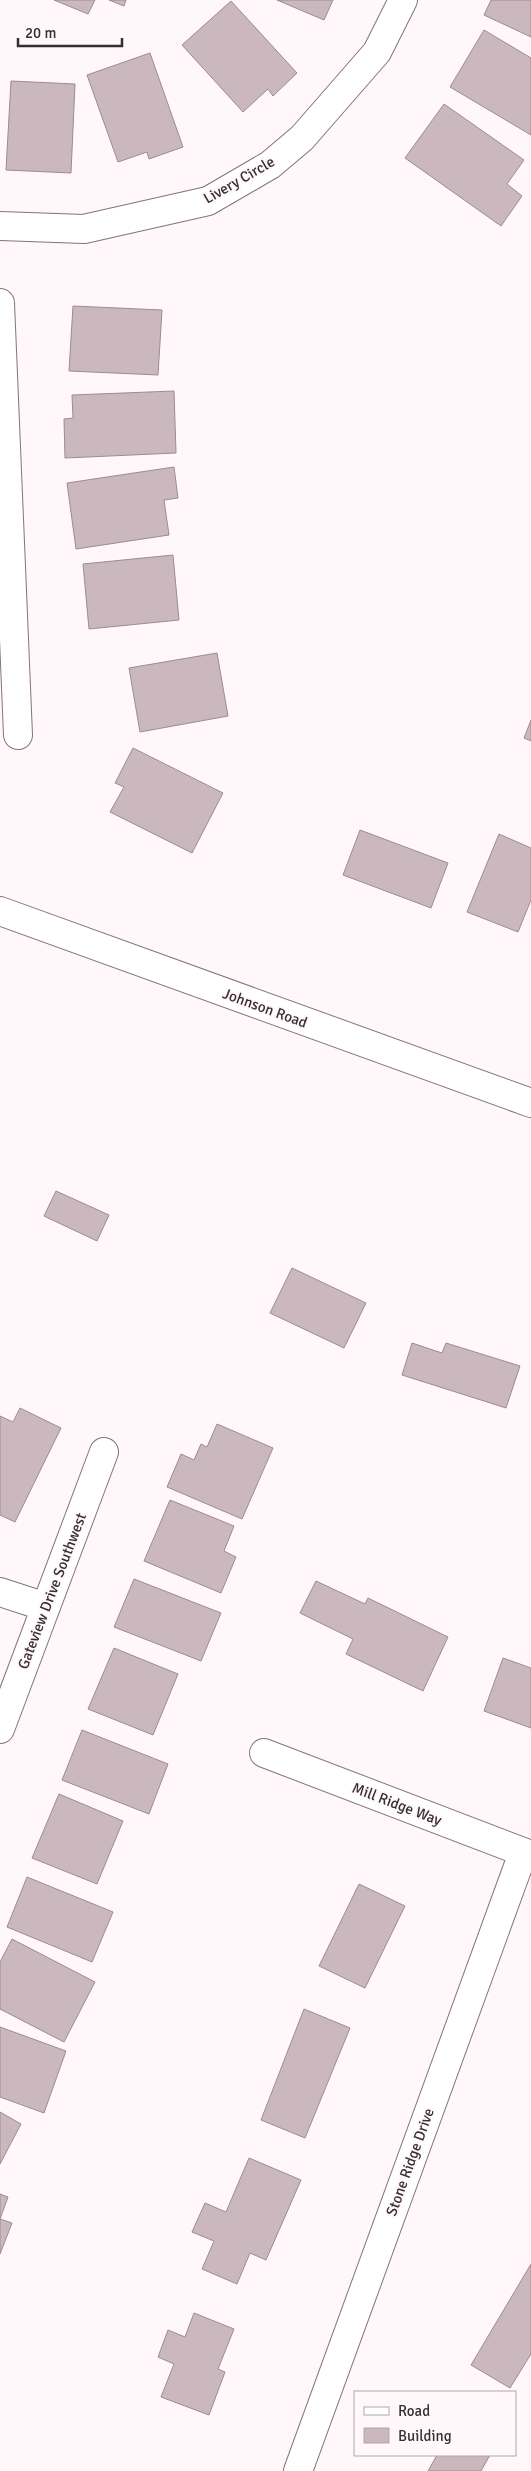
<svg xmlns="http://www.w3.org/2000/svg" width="531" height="2471" font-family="Signika,sans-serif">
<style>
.building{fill:#cbb8bf;stroke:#9d8b92}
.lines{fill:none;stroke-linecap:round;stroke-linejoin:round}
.minor-casing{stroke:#84737a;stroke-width:30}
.tertiary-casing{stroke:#84737a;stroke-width:30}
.minor{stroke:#fff;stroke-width:28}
.tertiary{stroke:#fff;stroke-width:28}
.labels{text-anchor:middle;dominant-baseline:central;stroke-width:4;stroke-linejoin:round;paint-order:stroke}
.street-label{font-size:15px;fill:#362f32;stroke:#fff7fa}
</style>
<rect width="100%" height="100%" fill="#fff7fa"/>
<path class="building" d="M54,0H95L88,14Z
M109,0H126L124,6Z
M277,0H333L324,20Z
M491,0H531V37L484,15Z
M231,1L297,73L273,96L268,89L243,112L182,45Z
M484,30L531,58V135L450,87Z
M150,53L183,147L149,159L147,152L118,162L87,75Z
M11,81L75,84L71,173L6,170Z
M444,104L524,160L507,184L522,196L501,226L405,158Z
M73,306L162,310L158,375L69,371Z
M174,391L176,453L65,458L64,419L73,418L72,395Z
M174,467L178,498L164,500L169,535L76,549L67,483Z
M173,555L179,620L89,629L83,564Z
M217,653L228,716L140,732L129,668Z
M531,720V741L524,738Z
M133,748L223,793L192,853L110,812L124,787L115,783Z
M360,830L448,863L431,908L343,875Z
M499,834L531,848V900L518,932L467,912Z
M56,1191L109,1215L97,1241L44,1216Z
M292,1268L366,1303L344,1348L270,1313Z
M412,1343L442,1353L446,1343L520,1366L506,1408L402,1375Z
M20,1408L61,1428L15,1522L0,1515V1416L13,1422Z
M217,1424L273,1448L242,1519L167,1487L181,1454L194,1460L201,1444L207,1447Z
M170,1500L234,1526L224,1551L236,1557L221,1593L144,1561Z
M134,1579L221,1613L201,1661L114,1627Z
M316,1581L365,1604L368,1598L448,1637L423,1691L346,1654L353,1639L300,1613Z
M114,1648L178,1674L153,1735L88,1709Z
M503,1658L531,1668V1728L484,1711Z
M82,1730L168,1764L149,1814L62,1780Z
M59,1794L123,1821L97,1884L32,1858Z
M27,1877L113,1912L92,1962L7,1927Z
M359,1884L405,1906L365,1988L319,1966Z
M12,1939L95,1982L64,2042L0,2009V1962Z
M304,2009L350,2028L305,2138L261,2120Z
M0,2027L66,2051L44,2113L0,2097Z
M0,2112L21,2124L0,2164Z
M249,2158L301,2180L266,2260L250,2253L237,2284L202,2269L214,2241L192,2232L205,2203L226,2212Z
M0,2194L8,2197L0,2219L12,2223L0,2254Z
M531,2264V2354L510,2388L471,2365Z
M194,2313L234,2329L218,2369L225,2372L209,2415L161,2397L174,2364L158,2357L168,2330L185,2337Z
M437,2455H490L481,2471H428Z"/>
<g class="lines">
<defs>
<path id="minor" d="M0,226L84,229L208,201L270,165L302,138L377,52L403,0
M0,303L18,735
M0,1592L46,1607
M0,1729L104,1452
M264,1753L531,1855
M298,2471L523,1853"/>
<path id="tertiary" d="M0,911L531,1103"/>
</defs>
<use href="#minor" class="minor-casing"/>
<use href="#tertiary" class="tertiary-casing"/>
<use href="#minor" class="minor"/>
<use href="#tertiary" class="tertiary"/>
</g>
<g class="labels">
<g class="street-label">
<text transform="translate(239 180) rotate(-30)">Livery Circle</text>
<text transform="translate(265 1008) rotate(20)">Johnson Road</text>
<text transform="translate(52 1591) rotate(-69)">Gateview Drive Southwest</text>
<text transform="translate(397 1804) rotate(21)">Mill Ridge Way</text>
<text transform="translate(410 2162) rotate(-70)">Stone Ridge Drive</text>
</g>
</g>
<rect x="354" y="2391" width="162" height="65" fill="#fff7fa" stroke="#afa7aa"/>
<rect x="364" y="2407" width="25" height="8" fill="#ffffff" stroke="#afa7aa"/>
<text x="398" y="2416" font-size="15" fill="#362f32">Road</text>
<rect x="364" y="2428" width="25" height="15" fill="#cbb8bf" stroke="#afa7aa"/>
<text x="398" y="2441" font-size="15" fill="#362f32">Building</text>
<path d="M18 38v8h104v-8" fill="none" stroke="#362f32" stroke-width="2.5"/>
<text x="25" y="38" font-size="15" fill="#362f32" stroke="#fff7fa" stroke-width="4" paint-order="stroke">20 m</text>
</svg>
